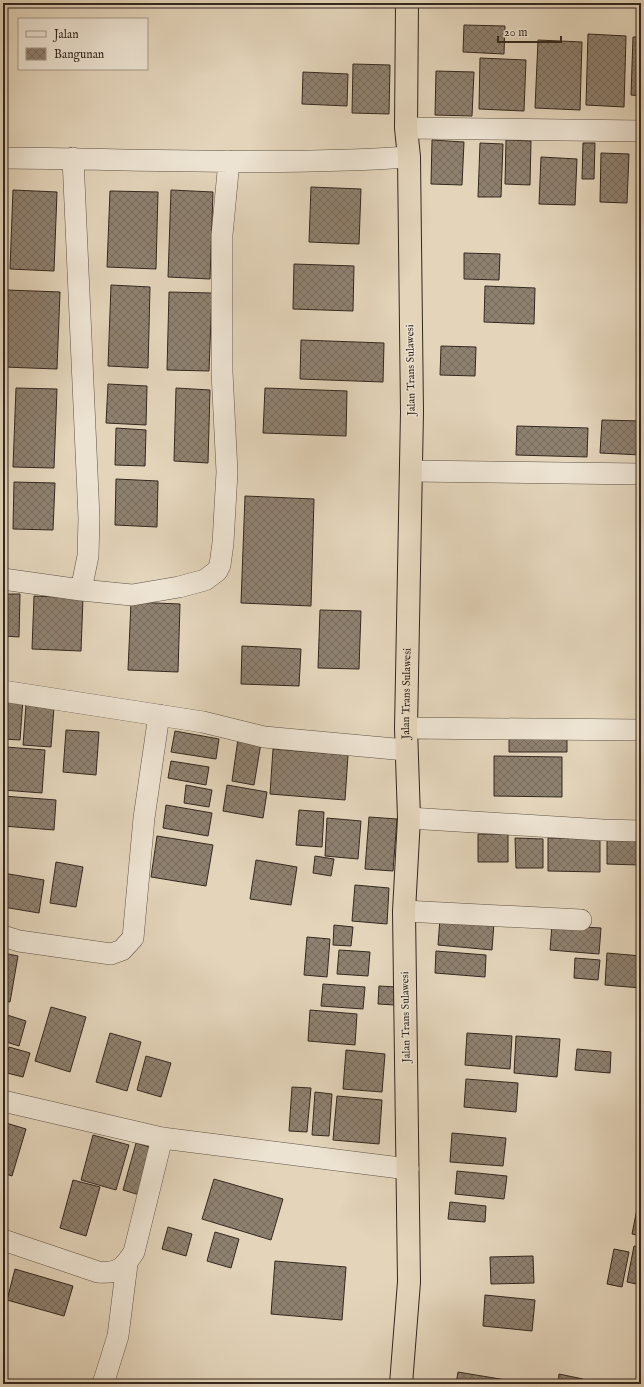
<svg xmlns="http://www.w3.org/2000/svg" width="644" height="1387" font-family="'IM FELL English',serif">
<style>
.building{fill:url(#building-cross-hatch);stroke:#34281f}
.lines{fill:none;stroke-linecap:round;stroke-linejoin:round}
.minor-casing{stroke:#605346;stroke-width:22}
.trunk-casing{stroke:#34281f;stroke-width:24}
.minor{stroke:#ede3d2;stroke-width:21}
.trunk{stroke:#e3d4ba;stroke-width:22}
.labels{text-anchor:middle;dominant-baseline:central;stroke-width:3;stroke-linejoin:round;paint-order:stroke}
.street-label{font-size:11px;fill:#34281f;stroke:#ede3d2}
</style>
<defs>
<pattern id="building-cross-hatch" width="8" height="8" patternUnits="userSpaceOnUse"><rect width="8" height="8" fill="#8f8170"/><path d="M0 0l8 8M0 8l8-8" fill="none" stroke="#766a5b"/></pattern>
</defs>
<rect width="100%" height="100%" fill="#e3d4ba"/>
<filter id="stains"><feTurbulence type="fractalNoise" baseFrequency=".005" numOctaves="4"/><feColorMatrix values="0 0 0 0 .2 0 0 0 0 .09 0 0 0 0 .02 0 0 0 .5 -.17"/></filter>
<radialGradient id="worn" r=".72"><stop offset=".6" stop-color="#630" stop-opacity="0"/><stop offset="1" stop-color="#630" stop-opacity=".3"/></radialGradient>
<path class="building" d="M464,25L505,26L504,54L463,52Z
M588,34L626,36L624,107L586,105Z
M633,37H641V96L631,95Z
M538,40L582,42L580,110L535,108Z
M480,58L526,60L524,111L479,109Z
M353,64L390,65L389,114L352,113Z
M436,71L474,72L472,116L435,115Z
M303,72L348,74L347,106L302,104Z
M432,140L464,142L462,185L431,184Z
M506,140L531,141L530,185L505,184Z
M480,143L503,144L501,197H478Z
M583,143H595L594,179H582Z
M601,153L629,154L627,203L600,202Z
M541,157L577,159L575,205L539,204Z
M311,187L361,189L359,244L309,242Z
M13,190L57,192L54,271L10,269Z
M171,190L213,192L210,279L168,277Z
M110,191L158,192L156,269L107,267Z
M464,253L500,254L499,280L464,279Z
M294,264L354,266L353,311L293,309Z
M111,285L150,287L148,368L108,366Z
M485,286L535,288L534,324L484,322Z
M7,290L60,292L57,369L4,367Z
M169,292L212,293L209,371L167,370Z
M638,339H641V379L637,378Z
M301,340L384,343L383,382L300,379Z
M441,346L476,347L475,376L440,375Z
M108,384L147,386L146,425L106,423Z
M16,388L57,389L54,468L13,467Z
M176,388L210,390L208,463L174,461Z
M265,388L347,391L346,436L263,433Z
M602,420L641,421V455L600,453Z
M517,426L588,428L587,457L516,455Z
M116,428L146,430L145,466L115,465Z
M116,479L158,481L157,527L115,525Z
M14,482L55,483L53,530L13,529Z
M245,496L314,499L311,606L241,603Z
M3,594H20L19,637L3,636Z
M34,596L83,598L81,651L32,649Z
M131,602L180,604L178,672L128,670Z
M320,610L361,611L359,669L318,668Z
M242,646L301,649L299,686L241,684Z
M3,697L23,699L20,740L3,739Z
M26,705L54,707L51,747L23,745Z
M66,730L99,732L96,775L63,772Z
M175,731L219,739L216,759L171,752Z
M509,733L567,734V752H509Z
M238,739L261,743L254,785L232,781Z
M6,747L45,750L42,793L3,790Z
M273,749L348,755L345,800L270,794Z
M494,756L562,757V797L494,796Z
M171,761L209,767L206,785L168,778Z
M186,785L212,790L209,807L184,803Z
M227,785L267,792L263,818L223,811Z
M3,796L56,800L54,830L3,826Z
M166,805L212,813L208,836L163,828Z
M299,810L324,812L322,847L296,845Z
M369,817L397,819L393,871L365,869Z
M327,818L361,821L358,859L325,856Z
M478,834H508V862H478Z
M157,836L213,845L206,886L151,877Z
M515,838L543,839V868H516Z
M548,838L600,839V872L548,871Z
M607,838L638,839V865L607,864Z
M315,856L334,859L331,876L313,873Z
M256,860L297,867L291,905L250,899Z
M56,862L83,867L76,907L50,903Z
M3,873L44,880L39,913L3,907Z
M355,885L389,888L387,924L352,921Z
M440,918L494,922L492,950L438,945Z
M334,925L353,927L351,946L333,945Z
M552,925L601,928L599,954L550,950Z
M307,937L330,939L327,977L304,975Z
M339,950L370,952L368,976L337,974Z
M436,951L486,955L485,977L435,973Z
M3,953L18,956L10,1002L3,1001Z
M607,953L641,956V988L605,985Z
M575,958L600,960L598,980L574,978Z
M323,984L365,987L363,1009L321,1006Z
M379,986L396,987L395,1005L378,1004Z
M51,1007L86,1017L70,1072L35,1061Z
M310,1010L357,1014L355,1045L308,1041Z
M4,1014L26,1021L19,1046L3,1041Z
M110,1033L141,1042L127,1091L96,1082Z
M467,1033L512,1036L510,1069L465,1065Z
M516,1036L560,1039L557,1077L514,1073Z
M9,1047L30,1053L23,1077L3,1072Z
M577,1049L611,1052L610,1073L575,1070Z
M346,1050L385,1054L382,1092L343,1089Z
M146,1056L171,1063L161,1097L137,1090Z
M466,1079L518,1083L516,1112L464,1107Z
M292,1087L311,1088L307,1132L289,1131Z
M315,1092L332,1094L329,1136L312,1135Z
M337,1096L382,1100L379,1144L333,1140Z
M6,1123L26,1129L12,1176L3,1173V1136Z
M452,1133L506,1138L503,1166L450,1162Z
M93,1135L129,1145L116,1190L81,1180Z
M136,1143L156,1149L143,1196L123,1190Z
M457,1171L507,1176L504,1199L455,1194Z
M214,1179L283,1199L271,1240L202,1219Z
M73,1180L100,1187L86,1236L60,1228Z
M450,1202L486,1206L485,1222L448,1219Z
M638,1204L641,1205V1236L632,1234Z
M168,1227L192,1234L186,1256L162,1249Z
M215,1232L239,1239L231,1268L207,1261Z
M634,1246L641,1247V1285L627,1282Z
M614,1249L629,1252L622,1287L607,1284Z
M533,1256L534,1283L491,1284L490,1257Z
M275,1261L346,1267L342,1320L271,1314Z
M15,1269L73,1286L64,1316L7,1300Z
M485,1295L535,1300L532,1331L483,1326Z
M458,1372L506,1380L505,1384H456Z
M559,1374L583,1379V1384H558Z"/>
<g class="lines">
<defs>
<path id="minor" d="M406,128L641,131
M3,158C138,159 274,166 409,157
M411,471L641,474
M3,579L81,590L88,556L89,518L73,158
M81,590L132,595L179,587L205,580L217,571L220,565L223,543L227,472L222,372V235L229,161
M3,691L203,722L264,737L406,750
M406,728L641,730
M409,818L603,830L641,831
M404,911L581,920
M3,936L19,941L111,954L122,950L133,938L144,818L159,715
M3,1101L162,1138L408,1169
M3,1240L98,1272C118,1274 124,1268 134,1252L162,1138
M103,1384L118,1336L127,1264"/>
<g id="trunk">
<path id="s1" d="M401,1384L409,1282L404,911L409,818L406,728L412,412L409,157L406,128L407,3"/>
</g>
</defs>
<use href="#minor" class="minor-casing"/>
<use href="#trunk" class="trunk-casing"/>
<use href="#minor" class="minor"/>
<use href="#trunk" class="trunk"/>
</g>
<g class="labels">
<g class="street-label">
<text transform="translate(411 370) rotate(-91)">Jalan Trans Sulawesi</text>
<text stroke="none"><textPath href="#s1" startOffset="691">Jalan Trans Sulawesi</textPath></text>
<text transform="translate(406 1017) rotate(-91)">Jalan Trans Sulawesi</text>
</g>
</g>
<rect width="644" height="1387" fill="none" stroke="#e3d4ba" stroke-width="16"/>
<rect x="4" y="4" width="636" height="1379" fill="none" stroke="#34281f" stroke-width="2"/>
<rect x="8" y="8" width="628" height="1371" fill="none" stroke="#34281f"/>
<rect x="18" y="18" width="130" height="52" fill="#ede3d2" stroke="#a3988a"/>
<rect x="26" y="31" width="20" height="6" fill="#ede3d2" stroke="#a3988a"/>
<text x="54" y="38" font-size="12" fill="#34281f">Jalan</text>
<rect x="26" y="48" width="20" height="12" fill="url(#building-cross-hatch)" stroke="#a3988a"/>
<text x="54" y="58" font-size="12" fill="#34281f">Bangunan</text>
<path d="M498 36v6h63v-6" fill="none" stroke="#34281f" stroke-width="2"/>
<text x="504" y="36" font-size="12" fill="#34281f" stroke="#ede3d2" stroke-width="3" paint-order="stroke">20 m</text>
<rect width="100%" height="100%" filter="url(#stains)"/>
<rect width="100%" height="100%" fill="url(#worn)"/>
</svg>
